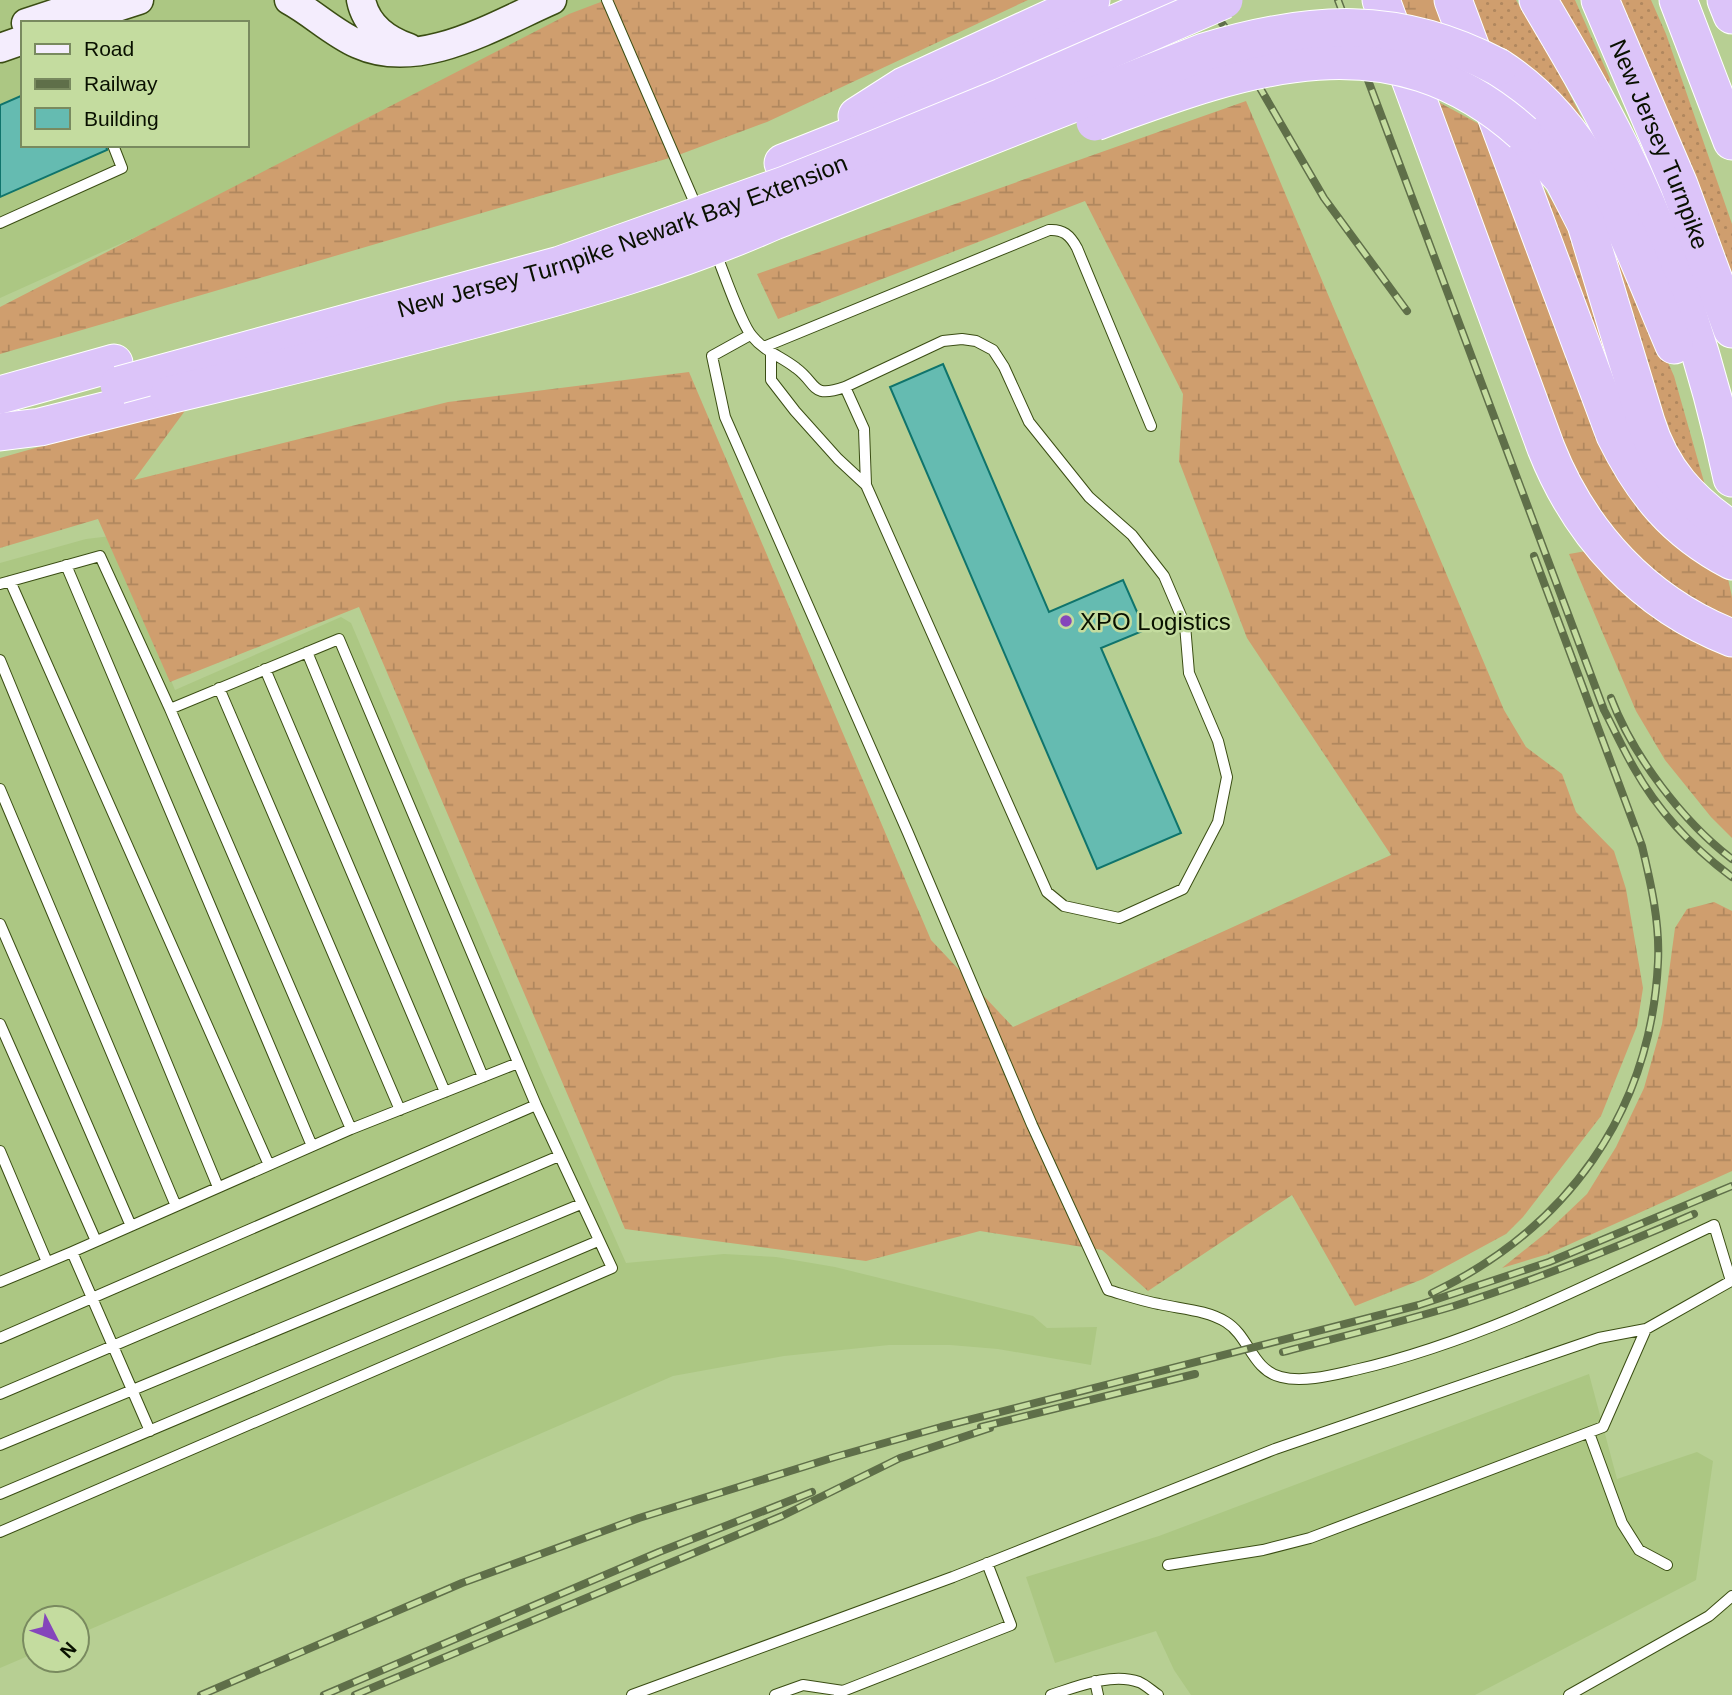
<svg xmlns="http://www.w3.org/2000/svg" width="1732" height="1695" font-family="Arial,sans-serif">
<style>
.built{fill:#acc783;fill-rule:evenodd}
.grass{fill:url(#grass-dots)}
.wetland{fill:url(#wetland-marsh)}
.building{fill:#65bbb1;stroke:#0f746c;stroke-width:2}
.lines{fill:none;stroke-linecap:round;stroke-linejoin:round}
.lane-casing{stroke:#3a4d13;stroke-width:12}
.secondary-casing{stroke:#3a4d13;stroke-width:31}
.highway-casing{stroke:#fff;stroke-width:39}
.lane{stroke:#fff;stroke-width:10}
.secondary{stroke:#f4edfd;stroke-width:28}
.highway{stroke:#dcc4f9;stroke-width:37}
.rail-casing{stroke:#5f6f49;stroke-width:8}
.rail{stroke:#c4dc9f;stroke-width:5;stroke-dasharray:16;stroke-linecap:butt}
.highway-bridge-casing{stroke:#fff;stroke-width:39;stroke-linecap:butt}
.highway-bridge{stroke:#dcc4f9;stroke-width:37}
.poi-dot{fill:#8546bb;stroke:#c4dc9f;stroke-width:2.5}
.labels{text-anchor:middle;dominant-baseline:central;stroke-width:5;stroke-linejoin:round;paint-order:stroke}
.street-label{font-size:24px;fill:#091000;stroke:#c4dc9f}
.poi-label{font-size:24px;fill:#091000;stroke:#c4dc9f;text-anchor:start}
</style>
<defs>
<pattern id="grass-dots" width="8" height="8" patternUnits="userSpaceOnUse" patternTransform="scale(1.75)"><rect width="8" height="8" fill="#cf9e6e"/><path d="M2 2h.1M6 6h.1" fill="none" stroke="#b0875e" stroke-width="1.8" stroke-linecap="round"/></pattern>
<pattern id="wetland-marsh" width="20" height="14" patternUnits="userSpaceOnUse" patternTransform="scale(1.75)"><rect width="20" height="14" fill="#cf9e6e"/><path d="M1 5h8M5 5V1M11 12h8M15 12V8" fill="none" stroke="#b0875e"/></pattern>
</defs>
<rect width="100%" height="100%" fill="#b7cf93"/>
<path class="built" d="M0,0H661L0,298ZM23,23H247V145H23Z
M111,536L175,690L341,617L351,623L539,1066L626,1263L724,1254L776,1257L835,1267L1033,1316L1047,1328L1097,1327L1091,1365L998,1349L950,1345H889L784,1356L673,1376L77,1635V1618H35V1653L0,1668V563L86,539Z
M1589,1374L1617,1479L1697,1452L1713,1461L1696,1580L1475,1695H1191L1174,1670L1156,1631L1055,1663L1026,1577L1159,1536Z"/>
<path class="grass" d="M1469,0H1516L1551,58L1620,192L1490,47Z
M1554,0H1575L1610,79L1607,90Z
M1619,0H1651L1666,34L1732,224V281C1699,186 1660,92 1619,0Z
M1537,177L1563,218L1581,265L1625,411Z
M1610,232L1674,376L1710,503L1671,460L1606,260Z"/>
<path class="wetland" d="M606,0H1028L767,122L673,157L0,354V307L569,14Z
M1391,0H1437L1450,34L1398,20Z
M1431,98L1479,124L1543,290L1727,574L1732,597V626L1636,562L1574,477Z
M1246,101L1504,710L1526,747L1562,774L1576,812L1614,851L1626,889L1643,988L1637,1026L1601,1116L1523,1217L1506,1234L1423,1279L1355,1306L1292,1195L1148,1291L1102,1250L980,1231L866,1261L625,1229L359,607L170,682L98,519L0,548V458L190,404L134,480L448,402L689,372L931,940L1013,1027L1391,855L1247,638L1179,461L1183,394L1085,201L778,319L757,274Z
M1592,550L1732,652V838L1711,817L1665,760L1636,711L1569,554Z
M1714,902L1732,911V1171L1548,1254L1502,1268L1547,1232L1587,1194L1616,1147L1644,1088L1662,1024L1675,928L1687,909Z"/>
<path class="building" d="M23,95V145H106L107,150L0,197V105Z
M943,364L1049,612L1123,580L1145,630L1101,648L1181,833L1097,869L890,387Z"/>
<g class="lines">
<defs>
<path id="lane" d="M607,0L697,208
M0,223L122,168L113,145
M715,251C723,270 741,324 752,336C765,352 781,356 796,368C818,384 810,399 845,387L943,341L962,339L976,341L993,350L1004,367L1029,422L1089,497L1132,535L1164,576L1185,625L1189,673L1218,741L1227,777L1218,822L1183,889L1119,918L1064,906L1047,892L866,485L838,459L795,411L771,380V355
M750,335L712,356L725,417L908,833L1032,1125L1108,1290C1125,1295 1142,1301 1159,1304C1181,1309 1207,1310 1226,1322C1249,1336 1252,1370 1281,1377C1303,1383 1333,1375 1355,1370C1481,1341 1598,1280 1714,1225L1731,1281L1646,1329L1603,1427L1310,1538L1263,1550L1168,1565
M764,347L1049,230C1063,229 1070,235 1077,248L1151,426
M845,387L864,429L866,485
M66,565L312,1146
M10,581L269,1165
M0,584L100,556L170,709
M307,652L483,1077
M0,660L218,1187
M265,669L445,1092
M219,688L400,1110
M0,789L176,1206
M0,924L131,1226
M0,1024L96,1241
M518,1063L351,1129L170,709L339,639L536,1105
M0,1151L47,1262
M0,1282L72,1252
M0,1338L536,1105L612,1268L0,1532
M0,1394L559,1156
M150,1431L72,1252L351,1129
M1589,1433L1622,1523L1639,1550L1667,1565
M0,1445L581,1204
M0,1494L598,1241
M1095,1681L1098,1695
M632,1695L953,1577L1275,1449L1599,1338L1646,1329
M775,1695L803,1685L843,1691
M839,1695L843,1691L1011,1625L987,1563
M1051,1695C1076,1687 1112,1672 1139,1682C1146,1685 1152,1691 1158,1695
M1569,1695L1709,1616L1732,1596"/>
<path id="secondary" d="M289,0C313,13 333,33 358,44C420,72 495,25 552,0
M361,0C366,25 386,40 409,48
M80,19L139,0
M26,23L96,0
M0,48L23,40"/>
<g id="highway">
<path d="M1381,0L1546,448C1580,534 1644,604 1732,638"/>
<path d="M1453,0L1615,435C1643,492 1675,531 1732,561"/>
<path d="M1538,0C1567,49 1596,98 1621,149C1671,251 1709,368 1732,478"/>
<path id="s1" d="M1600,0L1679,185L1732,329"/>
<path d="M1678,0L1732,141"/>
<path d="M1726,0L1732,15"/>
<path d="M1498,67C1595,129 1631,245 1674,345"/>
<path d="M857,116L904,86L1091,0"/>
<path d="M1523,133L1563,179L1586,224L1646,422C1661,471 1690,502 1732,530"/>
<path d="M783,163L927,106L1169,0"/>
<path d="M0,395L114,363"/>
<path d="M0,432L40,427L169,395"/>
</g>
</defs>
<use href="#lane" class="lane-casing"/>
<use href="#secondary" class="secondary-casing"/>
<use href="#highway" class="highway-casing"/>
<use href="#lane" class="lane"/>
<use href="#secondary" class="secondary"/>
<use href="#highway" class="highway"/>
<defs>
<path id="rail" d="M1205,0L1224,26L1324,198L1407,311
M1338,0L1604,710C1614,729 1623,749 1634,768C1658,811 1693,848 1732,877
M1611,698C1633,756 1683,822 1732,859
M1432,1293C1566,1229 1651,1113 1658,962C1660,923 1651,884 1642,846L1534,556
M1283,1352C1340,1337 1397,1323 1454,1306C1536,1280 1615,1248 1694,1214
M981,1427L1195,1374
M201,1695L462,1583L639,1518L835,1457L941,1427L1419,1305L1549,1262L1732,1186
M324,1695L659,1552L812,1492
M355,1695L782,1516L900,1458L990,1428"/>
</defs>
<use href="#rail" class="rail-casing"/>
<use href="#rail" class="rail"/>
<defs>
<g id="highway-bridge">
<path d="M1095,122C1245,67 1388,12 1523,133"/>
<path id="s2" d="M119,385L560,265L785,185L858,156L1002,97L1224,0"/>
<path d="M169,395C271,371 373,346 475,319C577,292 677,264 774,221L1204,52C1310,20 1398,14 1498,67"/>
</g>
</defs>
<use href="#highway-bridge" class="highway-bridge-casing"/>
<use href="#highway-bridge" class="highway-bridge"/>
</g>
<circle class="poi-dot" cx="1066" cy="621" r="7"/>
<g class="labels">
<g class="street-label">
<text stroke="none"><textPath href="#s1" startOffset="156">New Jersey Turnpike</textPath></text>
<text stroke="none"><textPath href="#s2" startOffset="525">New Jersey Turnpike Newark Bay Extension</textPath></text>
</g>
<g class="poi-label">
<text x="1080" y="621">XPO Logistics</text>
</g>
</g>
<rect x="21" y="21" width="228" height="126" fill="#c4dc9f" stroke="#798a5f" stroke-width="2"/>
<rect x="35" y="44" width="35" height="10" fill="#f4edfd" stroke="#798a5f" stroke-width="2"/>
<text x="84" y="56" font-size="21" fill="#091000">Road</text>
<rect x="35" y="79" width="35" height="10" fill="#5f6f49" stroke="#798a5f" stroke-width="2"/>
<text x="84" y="91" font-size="21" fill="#091000">Railway</text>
<rect x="35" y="108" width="35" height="21" fill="#65bbb1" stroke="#798a5f" stroke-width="2"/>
<text x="84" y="126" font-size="21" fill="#091000">Building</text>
<g transform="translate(56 1639) rotate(132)"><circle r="33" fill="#c4dc9f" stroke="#798a5f" stroke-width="2"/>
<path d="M0-5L12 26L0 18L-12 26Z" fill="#8546bb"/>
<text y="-10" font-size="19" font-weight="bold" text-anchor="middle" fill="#091000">N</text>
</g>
</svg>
